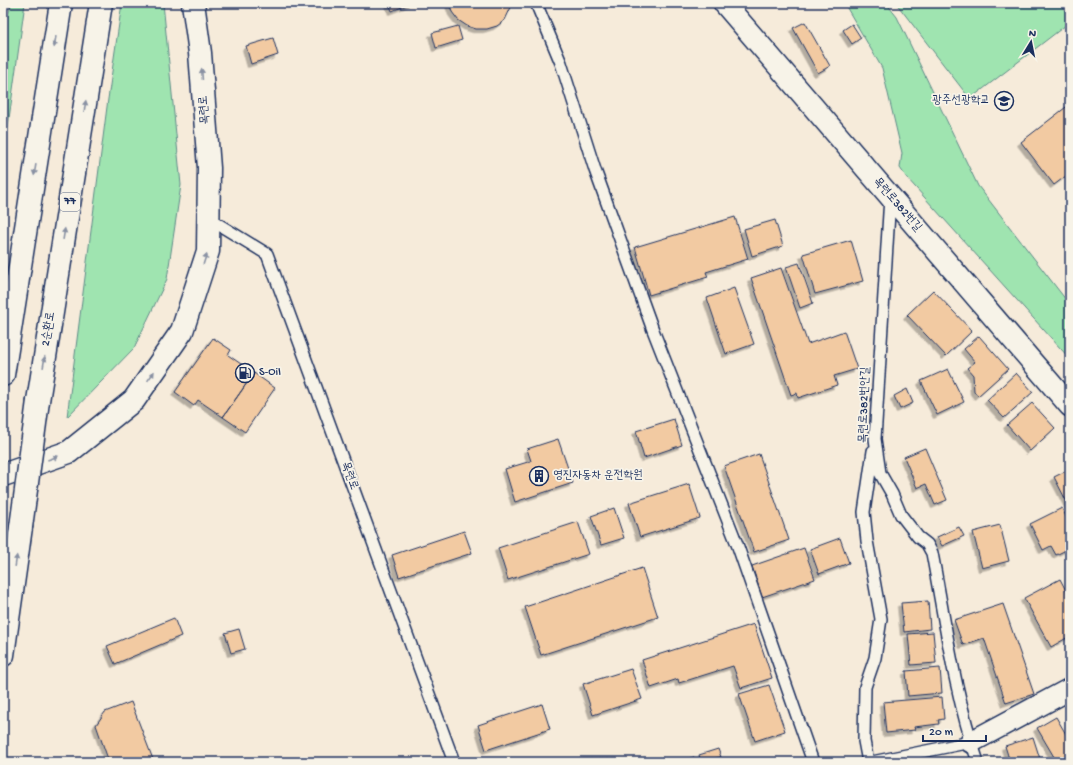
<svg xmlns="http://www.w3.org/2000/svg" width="1073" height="765" font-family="'Gochi Hand','Poor Story',sans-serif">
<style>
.green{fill:#9fe4b0;stroke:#5d8a87}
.building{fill:#f2caa2;stroke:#1b2f5e;filter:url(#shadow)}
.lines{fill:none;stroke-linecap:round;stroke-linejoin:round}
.service-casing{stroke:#1b2f5e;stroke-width:14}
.minor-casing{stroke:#1b2f5e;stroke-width:24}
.secondary-casing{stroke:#1b2f5e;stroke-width:25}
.trunk-casing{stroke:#1b2f5e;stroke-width:25}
.service{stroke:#f7f3e8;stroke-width:11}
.minor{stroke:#f7f3e8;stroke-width:21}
.secondary{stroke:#f7f3e8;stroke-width:22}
.trunk{stroke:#f7f3e8;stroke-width:22}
.trunk-bridge-casing{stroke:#1b2f5e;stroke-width:25;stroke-linecap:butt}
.trunk-bridge{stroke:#f7f3e8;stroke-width:22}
.oneway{fill:#8991a3}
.labels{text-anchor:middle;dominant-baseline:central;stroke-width:3.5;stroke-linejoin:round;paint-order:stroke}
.shield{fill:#f7f3e8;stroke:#5d6a87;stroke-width:1}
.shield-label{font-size:11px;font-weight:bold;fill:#1b2f5e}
.poi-label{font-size:12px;fill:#1b2f5e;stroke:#f7f3e8;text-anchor:start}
.street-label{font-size:12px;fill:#1b2f5e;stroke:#f7f3e8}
</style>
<defs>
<filter id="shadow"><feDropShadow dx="-3.5" dy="3.5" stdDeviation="0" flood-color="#0004"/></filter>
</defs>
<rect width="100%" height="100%" fill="#f6ebda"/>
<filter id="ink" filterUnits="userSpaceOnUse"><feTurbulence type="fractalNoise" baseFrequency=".025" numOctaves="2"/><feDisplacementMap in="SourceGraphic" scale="8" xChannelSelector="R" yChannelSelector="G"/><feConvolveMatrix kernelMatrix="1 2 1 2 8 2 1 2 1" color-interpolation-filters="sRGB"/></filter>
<g filter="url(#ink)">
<path class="green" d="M12,3H25L3,162V28Z
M122,3H163L181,185L167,279L134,348L67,417L108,99Z
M844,3H886L897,17L978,186L1070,305V359L907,178L900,168L902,153L882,68Z
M896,3H1059L1070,17V22L970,99Z"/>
<path class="building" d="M389,3H412L392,11Z
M449,3H513L505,20L497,26L487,29H476L467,26L458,20L452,12Z
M805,22L830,66L818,73L793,28Z
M852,24L861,38L852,44L843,30Z
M458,26L462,40L436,48L432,33Z
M273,38L278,55L251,64L246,46Z
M1070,104V173L1054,185L1021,142Z
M735,217L748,259L706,272L708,277L649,295L635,247Z
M775,220L783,246L752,256L744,229Z
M851,240L863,281L815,294L803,254Z
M799,263L813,303L800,308L786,267Z
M781,268L808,344L844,331L857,369L834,376L837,385L798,398L797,393L791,395L751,278Z
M734,288L754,344L726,354L707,298Z
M933,290L972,331L946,356L907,315Z
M979,336L1008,369L978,396L974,391L973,375L967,368L975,362L964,349Z
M213,338L231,350L228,355L254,373L223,417L198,400L194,406L175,392Z
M948,369L964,402L937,415L921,381Z
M254,373L275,388L245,432L223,417Z
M1016,373L1033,392L1004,418L987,400Z
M907,389L913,403L900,409L894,396Z
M1032,403L1055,428L1030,451L1007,425Z
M674,419L682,445L644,458L636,431Z
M558,439L573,483L515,502L505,469L531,461L527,449Z
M925,448L947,500L935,505L926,484L917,488L904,457Z
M759,454L789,540L754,552L724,466Z
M1070,469V508L1054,477Z
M689,484L700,518L640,537L629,503Z
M614,508L624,538L601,545L591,516Z
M1062,508L1070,525V548L1056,555L1051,546L1043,550L1030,524Z
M578,522L589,554L508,580L498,548Z
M1000,525L1009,561L982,568L973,532Z
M959,527L964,536L942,546L937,537Z
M464,531L472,553L399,577L392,555Z
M840,538L849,563L819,574L810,549Z
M804,548L815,579L762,597L752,566Z
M642,568L658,617L541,655L525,607Z
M1060,579L1070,598V636L1051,647L1024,598Z
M928,601L930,629L904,632L901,603Z
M1003,604L1034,694L1006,703L984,638L963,645L954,620Z
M174,618L181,636L115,664L107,646Z
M754,624L772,678L741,688L733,666L679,683L678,679L651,688L642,660Z
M239,629L245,649L231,653L225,633Z
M933,632L936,663L911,665L908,634Z
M940,668L942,693L908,696L906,671Z
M631,669L642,699L593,715L583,684Z
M769,685L785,731L755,741L739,694Z
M942,697L944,719L938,720L939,724L914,727L915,730L886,733L883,702Z
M131,702L154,762H109L96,725L105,712Z
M542,704L550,729L486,750L478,725Z
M1056,717L1070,741V762H1057L1037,728Z
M1033,737L1041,762H1010L1005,746Z
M718,749L721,757L701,762L699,755Z
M694,757L696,762H678Z"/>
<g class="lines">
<defs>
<path id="service" d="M536,3L561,63L595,170L653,330L737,544L813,762
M890,197L875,439L880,473L892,494L901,515L918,537L927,544L932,553C945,622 955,696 978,762
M208,218L267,254L454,762
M868,762L864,741L865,687L875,658L881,619L867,541L864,512L873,451
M872,762L971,742"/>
<path id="minor" d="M724,3L1070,406
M971,742L1070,689"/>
<path id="secondary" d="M3,475L69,452L134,400L182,331L208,251L209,168L200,53L193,3"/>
<path id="trunk" d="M3,375L61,3
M38,401L101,3
M3,655L21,527"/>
</defs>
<use href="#service" class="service-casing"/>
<use href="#minor" class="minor-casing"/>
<use href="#secondary" class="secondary-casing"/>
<use href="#trunk" class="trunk-casing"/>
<use href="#service" class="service"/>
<use href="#minor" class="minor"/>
<use href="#secondary" class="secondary"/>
<use href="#trunk" class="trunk"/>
<defs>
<path id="trunk-bridge" d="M21,527L38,401"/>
</defs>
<use href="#trunk-bridge" class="trunk-bridge-casing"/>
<use href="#trunk-bridge" class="trunk-bridge"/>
</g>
<defs><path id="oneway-solid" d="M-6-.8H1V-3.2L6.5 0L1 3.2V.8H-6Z"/></defs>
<g class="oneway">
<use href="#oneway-solid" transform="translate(55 42) rotate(99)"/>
<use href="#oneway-solid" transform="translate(202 74) rotate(-94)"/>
<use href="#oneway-solid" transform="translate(85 106) rotate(-81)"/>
<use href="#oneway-solid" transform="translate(35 170) rotate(99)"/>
<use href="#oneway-solid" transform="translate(64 234) rotate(-81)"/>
<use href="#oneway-solid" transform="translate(205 259) rotate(-72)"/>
<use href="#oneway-solid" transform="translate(44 362) rotate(-81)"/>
<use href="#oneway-solid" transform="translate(151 376) rotate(-55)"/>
<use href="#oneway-solid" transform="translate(53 458) rotate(-20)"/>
<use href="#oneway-solid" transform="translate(16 561) rotate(-82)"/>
</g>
</g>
<defs>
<symbol id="school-ring" viewBox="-11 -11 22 22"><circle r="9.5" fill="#f7f3e8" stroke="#1b2f5e" stroke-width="1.5"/><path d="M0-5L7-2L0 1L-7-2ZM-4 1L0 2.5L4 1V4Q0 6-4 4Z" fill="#1b2f5e"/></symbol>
<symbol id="fuel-ring" viewBox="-11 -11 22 22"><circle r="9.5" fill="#f7f3e8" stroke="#1b2f5e" stroke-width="1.5"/><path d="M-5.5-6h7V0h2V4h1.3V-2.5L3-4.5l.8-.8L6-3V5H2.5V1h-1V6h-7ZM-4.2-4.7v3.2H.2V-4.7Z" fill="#1b2f5e"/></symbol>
<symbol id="building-ring" viewBox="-11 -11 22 22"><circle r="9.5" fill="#f7f3e8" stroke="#1b2f5e" stroke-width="1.5"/><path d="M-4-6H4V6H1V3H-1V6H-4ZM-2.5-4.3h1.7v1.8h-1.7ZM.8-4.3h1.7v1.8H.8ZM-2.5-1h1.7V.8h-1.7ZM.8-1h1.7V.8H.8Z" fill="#1b2f5e"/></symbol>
</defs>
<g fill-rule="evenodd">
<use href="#school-ring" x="993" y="90" width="22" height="22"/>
<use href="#fuel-ring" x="234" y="362" width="22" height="22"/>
<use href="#building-ring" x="528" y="465" width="22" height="22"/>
</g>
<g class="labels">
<rect class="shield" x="60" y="193" width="20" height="18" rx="3"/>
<g class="shield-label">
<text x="70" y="202">77</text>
</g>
<g class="poi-label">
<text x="990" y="101" text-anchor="end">광주선광학교</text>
<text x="259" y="373">S-Oil</text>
<text x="553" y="476">영진자동차 운전학원</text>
</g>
<g class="street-label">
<text transform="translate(205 110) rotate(-94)">목련로</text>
<text transform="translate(897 205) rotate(49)">목련로382번길</text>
<text transform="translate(49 329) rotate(-81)">2순환로</text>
<text transform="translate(865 405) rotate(-88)">목련로382번안길</text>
<text transform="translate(349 476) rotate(70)">목련로</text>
</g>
</g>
<rect width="1073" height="765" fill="none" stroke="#f7f3e8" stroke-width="16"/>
<rect x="8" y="8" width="1057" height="749" fill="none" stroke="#1b2f5e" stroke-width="1.5" filter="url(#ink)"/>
<g transform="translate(1031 42) rotate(10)" stroke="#f7f3e8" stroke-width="3" paint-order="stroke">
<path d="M0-3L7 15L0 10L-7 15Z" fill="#1b2f5e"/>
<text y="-6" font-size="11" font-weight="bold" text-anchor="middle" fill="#1b2f5e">N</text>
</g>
<path d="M923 735v6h63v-6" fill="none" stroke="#1b2f5e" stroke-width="2"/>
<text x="929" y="735" font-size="12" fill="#1b2f5e" stroke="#f7f3e8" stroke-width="3" paint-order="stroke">20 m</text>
</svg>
